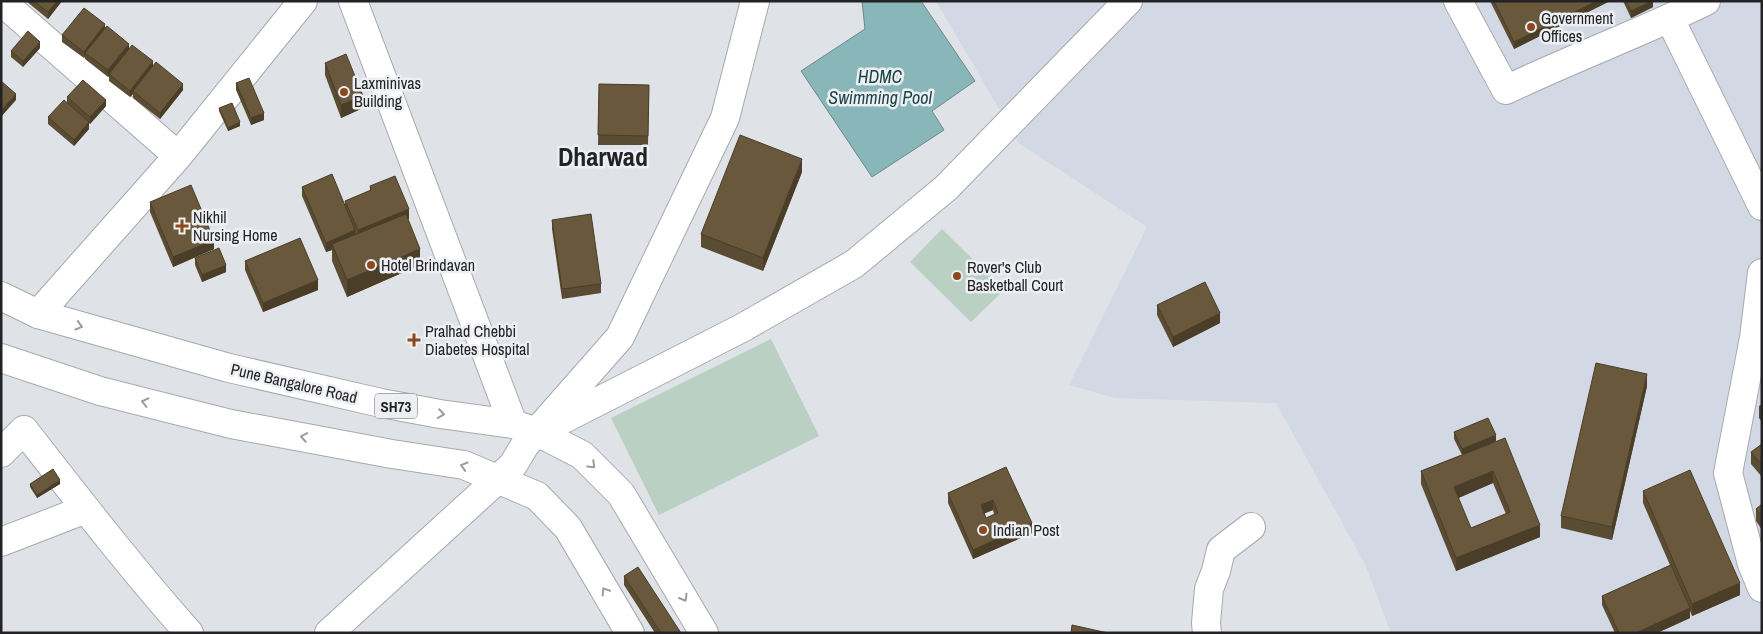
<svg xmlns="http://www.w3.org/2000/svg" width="1763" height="634" font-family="'Archivo Narrow',sans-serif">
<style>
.built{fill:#d2d9e4}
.green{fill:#b9d0c2}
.water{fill:#89b6b9;stroke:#6a8a8d}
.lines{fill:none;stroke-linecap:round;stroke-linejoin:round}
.minor-casing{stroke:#a6a9ad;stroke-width:30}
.major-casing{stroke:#a6a9ad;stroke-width:30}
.minor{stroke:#fff;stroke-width:28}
.major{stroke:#fff;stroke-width:28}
.wall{fill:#5a4c33;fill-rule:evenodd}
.shaded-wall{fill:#4a3e29}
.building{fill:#69583b;stroke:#4a3e29;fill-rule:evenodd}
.oneway{stroke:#9c9c9d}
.poi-dot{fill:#8d491e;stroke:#edeff3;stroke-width:2}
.labels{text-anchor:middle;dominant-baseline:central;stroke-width:5;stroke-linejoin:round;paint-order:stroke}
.shield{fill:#edeff3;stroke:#606063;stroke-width:1}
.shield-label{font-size:15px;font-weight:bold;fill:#232325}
.poi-label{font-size:16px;fill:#232325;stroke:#edeff3;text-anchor:start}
.street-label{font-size:16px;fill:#232325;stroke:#edeff3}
.water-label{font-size:18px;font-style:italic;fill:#1a4447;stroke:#edeff3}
.town-label{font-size:26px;font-weight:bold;fill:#232325;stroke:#edeff3}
</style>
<rect width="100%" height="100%" fill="#dfe2e6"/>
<path class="built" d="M936,1H1762V633H1391L1365,564L1276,403L1115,398L1069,385L1147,227L1019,143Z"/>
<path class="green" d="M942,229L1004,290L971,322L910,262Z
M771,339L819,436L659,515L611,418Z"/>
<path class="water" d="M862,1H921L975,81L932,111L944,130L872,177L801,71L865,29Z"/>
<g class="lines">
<defs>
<path id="minor" d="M1,1L178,156
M1458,1L1506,90C1572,58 1641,33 1706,1
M1670,19L1762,206
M1762,273L1754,338L1728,473L1752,564L1762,588
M38,314L178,156L303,1
M550,426L742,328L854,264L946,188L1128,1
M1,453L24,430C78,499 131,568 189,633
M1,542L86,509
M329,633L498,479L513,465L525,445L620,337L725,118L755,1
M1207,633L1206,623L1209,589L1216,571L1221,550L1251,527"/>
<path id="major" d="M353,1L513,424
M1,296L38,314L229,368L381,403L440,414L513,424L537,432L582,455L621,494L704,633
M1,358L100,391L231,424L392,454L464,465L537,496L568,528L630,633"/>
</defs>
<use href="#minor" class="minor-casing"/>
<use href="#major" class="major-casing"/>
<use href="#minor" class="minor"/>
<use href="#major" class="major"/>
</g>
<path class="wall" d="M26,1H62L48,19Z
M1490,1H1610L1514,49Z
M1623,1H1653V7L1631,18Z
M105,27L129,48L153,66L183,90L160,119L133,98V94L130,97L109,81V76L108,77L85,59V56L84,58L62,42V35Z
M40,48L23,67L11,57V51Z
M325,63L363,108L341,118L325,75Z
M236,83L264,120L251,125L236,90Z
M599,84L649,85L648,145H598Z
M67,97L106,106L90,124L89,123V129L74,146L48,124V117L67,103Z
M219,108L240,126L228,131L219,111Z
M802,172L763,271L701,247V234Z
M370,186L409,219H408L420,265L347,297L332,261V250L326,252L302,196V187L345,207V201L370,191Z
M150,202L214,249L173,267L150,212Z
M552,220L601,284V293L562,299L552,229Z
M195,258L226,272L202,282L195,265Z
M245,261L318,290L263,312L245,270Z
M1157,305L1220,323L1173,347L1157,315Z
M1647,386L1612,540L1561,528V516Z
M1762,404V422L1759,418V406Z
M1454,432L1496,441L1482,447L1540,537L1456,571L1421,484V471L1462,455L1454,439ZM1493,483L1506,514L1471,528L1458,498Z
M1762,444V477L1751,464V452Z
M1006,467L1032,533L973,559L948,503V493ZM993,510L994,514L986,518L984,513Z
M30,484H60L37,498L30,487Z
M1643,491L1740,595L1692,616L1690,611V618L1657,633H1615L1602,605V596L1670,565L1643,503Z
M1762,504V530L1756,521V509Z
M624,576L681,633H655L624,585Z"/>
<path class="shaded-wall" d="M57,1H62L48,19V12Z
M1597,1H1610L1514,49V42Z
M1652,1H1653V7L1631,18V11Z
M105,24V31L85,53V56L84,58V52Z
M40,42V48L23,67V61Z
M129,44V50L109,74L108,77V70Z
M153,61V68L133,91V94L130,97V91Z
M183,84V90L160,119V113Z
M16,94V100L1,117V111Z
M363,96V108L341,118V105Z
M106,100V106L90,124V117Z
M264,113V120L251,125V118Z
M89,122V129L74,146V140Z
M240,122V126L228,131V128Z
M802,159V172L763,271V258Z
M409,209V219L358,240V230Z
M355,230V240L332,244V250L326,252V243Z
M214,240V249L173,267V257Z
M420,249V265L347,297V280Z
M226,265V272L202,282V275Z
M318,280V290L263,312V303Z
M1220,313V323L1173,347V337Z
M1647,374V386L1612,540V527Z
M1496,435V441L1462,456V449Z
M1493,471V483L1454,500V487Z
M60,480V484L37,498V495Z
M993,500V510L981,515V505Z
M1032,523V533L973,559V550Z
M1540,525V537L1456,571V558Z
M1740,583V595L1692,616V604Z
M1690,608V618L1657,633H1636Z"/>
<path class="building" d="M34,1H57L48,12Z
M1494,1H1597L1514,42Z
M1626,1H1652L1631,11Z
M84,8L105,24L84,52L62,35Z
M107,26L129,44L108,70L85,53Z
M28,31L40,42L23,61L11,51Z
M132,45L153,61L130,91L109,74Z
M346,54L363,96L341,105L325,63Z
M156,62L183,84L160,113L133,91Z
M249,78L264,113L251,118L236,83Z
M83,80L106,100L90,117L67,97Z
M1,81L16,94L1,111Z
M599,84L649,85L648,136L598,135Z
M64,100L89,122L74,140L48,117Z
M232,103L240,122L228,128L219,108Z
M740,135L802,159L763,258L701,234Z
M332,174L355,230L326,243L302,187Z
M395,176L409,209L358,230L345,201L371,190L370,186Z
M191,185L214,240L173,257L150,202Z
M406,214L420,249L347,280L332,244Z
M591,214L601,284L562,289L552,220Z
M300,238L318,280L263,303L245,261Z
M219,248L226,265L202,275L195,258Z
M1205,282L1220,313L1173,337L1157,305Z
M1596,363L1647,374L1612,527L1561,516Z
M1488,418L1496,435L1462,449L1454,432Z
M1505,438L1540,525L1456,558L1421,471ZM1493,471L1510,512L1471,528L1454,487Z
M1762,444V465L1751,452Z
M1006,467L1032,523L973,550L948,493ZM993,500L998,513L986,518L981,505Z
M53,469L60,480L37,495L30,484Z
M1690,470L1740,583L1692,604L1643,491Z
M1762,504V517L1756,509Z
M1671,565L1690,608L1636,633H1619L1602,596Z
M638,567L681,633H661L624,576Z
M1072,625L1108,633H1071Z"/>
<defs><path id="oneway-chevron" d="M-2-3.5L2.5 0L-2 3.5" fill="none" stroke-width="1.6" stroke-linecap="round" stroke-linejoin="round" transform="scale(1.25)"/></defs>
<g class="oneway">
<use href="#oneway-chevron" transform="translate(79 326) rotate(16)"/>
<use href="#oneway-chevron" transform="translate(145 402) rotate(-166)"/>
<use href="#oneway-chevron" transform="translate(441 414) rotate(9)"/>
<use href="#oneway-chevron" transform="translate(304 437) rotate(-170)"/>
<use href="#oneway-chevron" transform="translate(592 465) rotate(44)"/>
<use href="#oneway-chevron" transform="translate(464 466) rotate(-164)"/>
<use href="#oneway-chevron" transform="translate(605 591) rotate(-122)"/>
<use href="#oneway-chevron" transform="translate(684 598) rotate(60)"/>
</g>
<g class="poi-dot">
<circle cx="1531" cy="27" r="5"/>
<circle cx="344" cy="92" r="5"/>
<path d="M179.5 218.5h5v5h5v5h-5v5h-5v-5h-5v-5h5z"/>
<circle cx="371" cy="265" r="5"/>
<circle cx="957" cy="276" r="5"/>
<path d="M411.5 332.5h5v5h5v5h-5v5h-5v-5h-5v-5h5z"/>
<circle cx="983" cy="530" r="5"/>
</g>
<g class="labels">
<rect class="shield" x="375" y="393.5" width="42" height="25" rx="4"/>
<g class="shield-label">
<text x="396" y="406">SH73</text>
</g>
<g class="poi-label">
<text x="1541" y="18">Government<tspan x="1541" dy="18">Offices</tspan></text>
<text x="354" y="83">Laxminivas<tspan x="354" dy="18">Building</tspan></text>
<text x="193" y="217">Nikhil<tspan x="193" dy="18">Nursing Home</tspan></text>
<text x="381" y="265">Hotel Brindavan</text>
<text x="967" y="267">Rover's Club<tspan x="967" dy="18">Basketball Court</tspan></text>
<text x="425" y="331">Pralhad Chebbi<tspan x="425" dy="18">Diabetes Hospital</tspan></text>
<text x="993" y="530">Indian Post</text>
</g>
<g class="street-label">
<text transform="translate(294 383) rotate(13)">Pune Bangalore Road</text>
</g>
<g class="water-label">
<text x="880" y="76">HDMC<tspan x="880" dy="21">Swimming Pool</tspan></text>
</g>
<g class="town-label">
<text x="603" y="156">Dharwad</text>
</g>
</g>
<rect width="1763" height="634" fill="none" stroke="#232325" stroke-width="5"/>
</svg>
